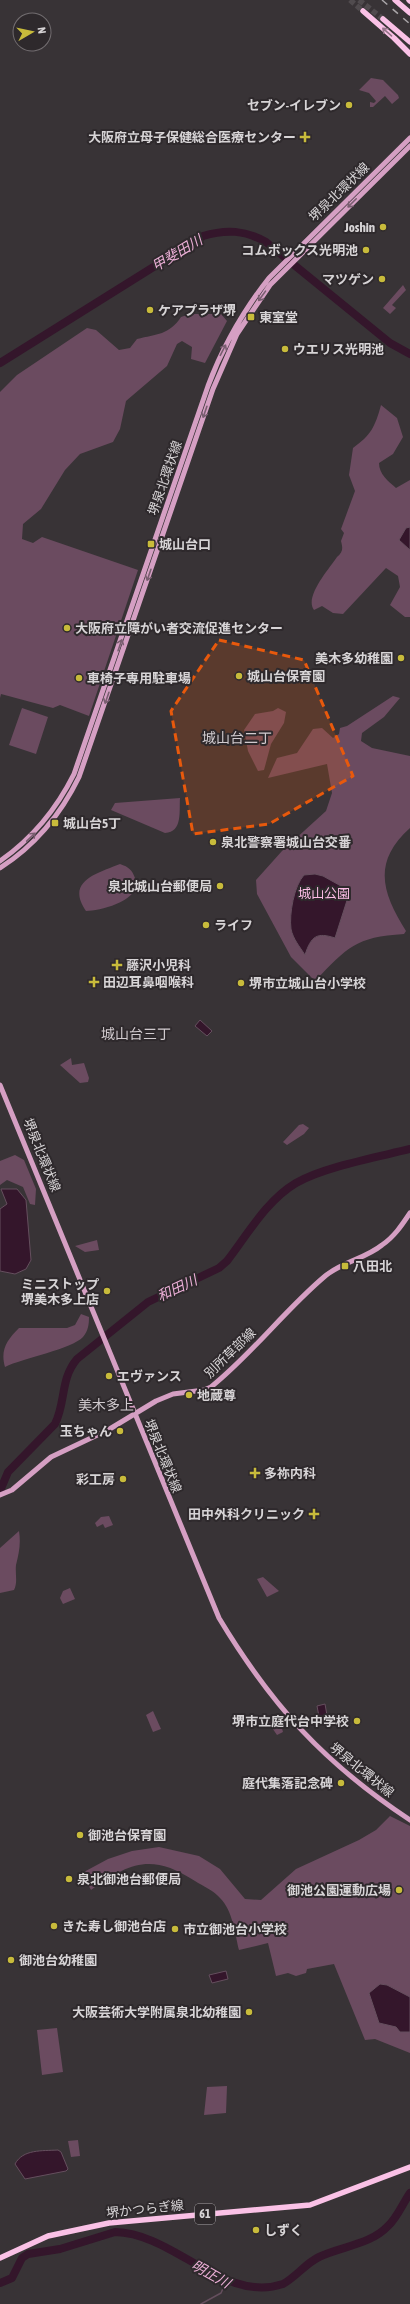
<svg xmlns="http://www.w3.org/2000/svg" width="410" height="2304" font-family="'Asap Condensed','Noto Sans JP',sans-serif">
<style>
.green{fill:#6b4b60}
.water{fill:#34162b;stroke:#654f5e}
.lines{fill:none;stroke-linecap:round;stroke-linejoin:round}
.stream{stroke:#654f5e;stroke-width:1.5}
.river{stroke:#34162b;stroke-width:8}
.primary-tunnel{stroke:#504b4e;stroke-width:5.5;stroke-dasharray:5.5 3;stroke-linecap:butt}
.secondary{stroke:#d59fc3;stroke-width:5}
.primary{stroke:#fac1e6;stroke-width:5.5}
.rail{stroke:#aaa6a9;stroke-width:1.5;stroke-dasharray:7 7;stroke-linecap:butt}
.oneway{stroke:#947589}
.oneway2{stroke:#795e70}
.marked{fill:#e8590c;fill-opacity:0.2;stroke:#e8590c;stroke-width:3;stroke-dasharray:8 5;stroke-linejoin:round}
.poi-dot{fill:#c8bb3b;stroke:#2e292c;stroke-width:1.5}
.labels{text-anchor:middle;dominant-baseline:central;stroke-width:4;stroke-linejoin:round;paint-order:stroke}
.shield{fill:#2e292c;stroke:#a4a1a3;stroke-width:1}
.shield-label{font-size:12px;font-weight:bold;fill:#d7d4d6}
.poi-label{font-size:13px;font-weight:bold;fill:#d7d4d6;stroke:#2e292c;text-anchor:start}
.street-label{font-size:13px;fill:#d7d4d6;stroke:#2e292c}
.park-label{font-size:13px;fill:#fabde5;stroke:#2e292c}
.water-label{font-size:14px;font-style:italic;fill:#edb0d8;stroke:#2e292c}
.neighbourhood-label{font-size:14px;fill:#d0cace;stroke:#2e292c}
</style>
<rect width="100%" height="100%" fill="#383336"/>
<path class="green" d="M371,78L383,80L398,95L399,98L392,104L385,96L373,107H370V102L374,103L376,101L369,93L359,90Z
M403,285L406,290L392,305L396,308L390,314L383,308Z
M190,314H221L227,321L205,363L191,359L192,347L182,341L177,344L167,366L126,401L120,429L113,442L80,454L65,470L41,509L23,524L22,539L33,543L42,537L138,570L89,716L60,705L53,708L1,694L0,698V392L17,375L87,328L96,330L119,350L130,348L137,339C157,334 169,335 181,317Z
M381,405L397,418L403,437L393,454L379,463C379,474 388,481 396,488L410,480V617H405L390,605L400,587L398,576L386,568L343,614L333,613L322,606L314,610C304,597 329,569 337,557C343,552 343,549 341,541L344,533L341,529L355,491L349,475L353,448C371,435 375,427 381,405Z
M393,696L400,698L384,717L362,733L361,741L372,748L410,756V828C372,862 382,893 406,931L404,934C355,937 348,947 315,981L291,957L257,894L256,880L282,851L326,811L332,793L327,764L268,778L277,758L297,753L313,729L322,728L333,738L339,734L340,728L347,726Z
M22,708L48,717L36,754L9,745Z
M278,708L286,712L284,723L271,744L264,770L258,771L248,751L244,730L255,714L273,711Z
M180,798C179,811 183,832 165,833L111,810L115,803Z
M120,864C129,867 132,870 135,878C144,900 101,911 86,911C65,881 98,873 120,864Z
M71,1058L72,1065L84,1063L89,1078L88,1082L80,1083L60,1065Z
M303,1124L309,1128L304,1134L287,1145L283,1142L299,1125Z
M15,1155L24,1160L36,1189L35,1205L30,1204L23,1187L7,1180L0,1185V1161Z
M97,1240L99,1250L85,1252L75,1246Z
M81,1314L89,1317C89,1325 88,1331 83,1337C72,1349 23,1358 5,1367C0,1350 7,1340 19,1328H67L75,1325Z
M109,1516L113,1525L105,1528L103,1524L97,1527L95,1523L101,1517Z
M19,1531C21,1544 19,1553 16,1565C15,1574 18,1582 14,1590L0,1593V1548Z
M263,1577L279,1591L267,1597L257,1579Z
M70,1588L75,1599L63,1604L60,1598L63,1591Z
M153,1711L161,1729L153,1732L146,1715Z
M268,1722H273L281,1725L283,1732L277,1735Z
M390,1816L410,1826V2053L375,2039L365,2040L334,1964L307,1969L306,1973L296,1976L288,1973L276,1976L268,1943L239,1950C235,1934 233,1911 220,1898C214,1891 203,1886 195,1881C152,1853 130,1862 91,1890L82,1873L108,1859L132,1851L159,1847L199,1856L220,1869L245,1899L261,1900L296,1869L359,1840L376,1830Z
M57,2028L63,2072L42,2075L37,2030Z
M227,2086L226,2113L204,2115L207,2087Z
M78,2140L80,2156L71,2157L68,2141Z"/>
<path class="water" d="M410,527V550L399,540L406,528Z
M315,874L323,876L350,891L335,938C317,932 311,936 305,955C300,947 293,939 291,929C289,914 294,886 304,875Z
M200,1020L212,1031L207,1036L195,1026Z
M1,1189H17L26,1200L31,1260L26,1269L15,1274L0,1271V1209L7,1204Z
M325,1704L328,1721L320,1722L317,1706Z
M226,1971L228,1979L212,1983L209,1975Z
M380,1984L387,1985L410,1997V2032H400L396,2027L379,2023L369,1993Z
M58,2150L61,2152L68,2169L66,2171L25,2179L15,2164C23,2149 42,2151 58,2150Z"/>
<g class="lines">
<path class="stream" d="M201,2304L221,2293L225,2284"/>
<path class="river" d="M0,363L203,236C226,229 245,230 266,242L390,343L410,354
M0,1491L8,1472L55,1424C66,1402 60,1379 77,1359L148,1302L219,1268L227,1261C247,1235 267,1200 296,1183C323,1167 378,1157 410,1149
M0,2283L12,2278L22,2258L28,2254L60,2249L115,2232C174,2233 224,2304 283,2284C296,2277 306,2263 319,2257C342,2246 370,2245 388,2226C397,2218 403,2203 410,2193"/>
<path class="primary-tunnel" d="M350,0L363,11
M359,0L383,19"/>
<path class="secondary" d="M0,861C33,838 56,810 74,774L208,386C223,346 243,311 269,278L410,138
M0,868C36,845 61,814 79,777L213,389L237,334L270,285L410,146
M0,1085L219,1618C272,1706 324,1763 410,1820
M0,1495L12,1490L51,1457L108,1430L156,1401L173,1394L204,1390L211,1387C252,1354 284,1311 324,1277C341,1262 365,1259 382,1245C394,1237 402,1225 410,1213"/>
<path class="primary" d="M395,0L410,13
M409,0L410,1
M363,11L394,38L410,54
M383,19L410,42
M0,2258L48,2236L109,2223L310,2205L410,2167"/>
<path class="rail" d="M382,0L410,24"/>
</g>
<defs><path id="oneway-shaft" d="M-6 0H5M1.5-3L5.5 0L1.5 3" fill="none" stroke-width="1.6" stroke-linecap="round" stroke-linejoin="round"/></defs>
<use class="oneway" href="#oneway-shaft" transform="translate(387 32) rotate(-139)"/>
<g class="oneway2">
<use href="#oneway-shaft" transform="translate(352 203) rotate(135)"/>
<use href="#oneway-shaft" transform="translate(262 296) rotate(126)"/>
<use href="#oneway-shaft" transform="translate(223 350) rotate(-63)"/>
<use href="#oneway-shaft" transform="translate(205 412) rotate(109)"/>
<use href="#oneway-shaft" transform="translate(149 575) rotate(109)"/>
<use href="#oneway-shaft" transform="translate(120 645) rotate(-71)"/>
<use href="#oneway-shaft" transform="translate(107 698) rotate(109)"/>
<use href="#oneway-shaft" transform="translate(31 837) rotate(-44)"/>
</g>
<path class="marked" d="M219,640L304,660L353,776L269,824L193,834L171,711Z"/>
<g class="poi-dot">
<circle cx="349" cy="105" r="4"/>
<path d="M303 131h4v4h4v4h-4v4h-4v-4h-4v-4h4z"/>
<circle cx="383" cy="227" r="4"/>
<circle cx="366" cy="250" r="4"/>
<circle cx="382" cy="279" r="4"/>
<circle cx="150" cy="310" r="4"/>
<rect x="247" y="313" width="8" height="8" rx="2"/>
<circle cx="285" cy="349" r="4"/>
<rect x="147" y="540" width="8" height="8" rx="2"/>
<circle cx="67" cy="628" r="4"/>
<circle cx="401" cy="658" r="4"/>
<circle cx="239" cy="676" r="4"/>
<circle cx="79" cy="678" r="4"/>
<rect x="51" y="819" width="8" height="8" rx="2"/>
<circle cx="213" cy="842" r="4"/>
<circle cx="220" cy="886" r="4"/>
<circle cx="206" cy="925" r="4"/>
<path d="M115 959h4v4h4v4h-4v4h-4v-4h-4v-4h4z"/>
<path d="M92 976h4v4h4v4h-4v4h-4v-4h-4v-4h4z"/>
<circle cx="241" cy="983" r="4"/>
<rect x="341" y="1262" width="8" height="8" rx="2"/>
<circle cx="107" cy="1291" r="4"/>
<circle cx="109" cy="1376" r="4"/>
<circle cx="189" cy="1395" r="4"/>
<circle cx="120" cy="1431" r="4"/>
<path d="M253 1467h4v4h4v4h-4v4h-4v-4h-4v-4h4z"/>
<circle cx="123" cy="1479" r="4"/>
<path d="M312 1508h4v4h4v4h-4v4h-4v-4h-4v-4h4z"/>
<circle cx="357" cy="1721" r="4"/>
<circle cx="341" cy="1783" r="4"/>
<circle cx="80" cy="1835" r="4"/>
<circle cx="69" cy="1879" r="4"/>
<circle cx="399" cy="1890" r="4"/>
<circle cx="54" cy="1926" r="4"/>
<circle cx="175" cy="1929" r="4"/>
<circle cx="11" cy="1960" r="4"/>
<circle cx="249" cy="2012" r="4"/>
<circle cx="256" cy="2230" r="4"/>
</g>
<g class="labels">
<rect class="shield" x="195" y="2204" width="20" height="20" rx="3"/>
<g class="shield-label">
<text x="205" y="2214">61</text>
</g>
<g class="poi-label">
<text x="341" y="105" text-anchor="end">セブン-イレブン</text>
<text x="296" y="137" text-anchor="end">大阪府立母子保健総合医療センター</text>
<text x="375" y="227" text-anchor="end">Joshin</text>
<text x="358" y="250" text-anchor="end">コムボックス光明池</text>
<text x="374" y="279" text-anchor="end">マツゲン</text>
<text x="158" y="310">ケアプラザ堺</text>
<text x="259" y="317">東室堂</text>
<text x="293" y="349">ウエリス光明池</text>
<text x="159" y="544">城山台口</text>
<text x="75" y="628">大阪府立障がい者交流促進センター</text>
<text x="393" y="658" text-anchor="end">美木多幼稚園</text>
<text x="247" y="676">城山台保育園</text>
<text x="87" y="678">車椅子専用駐車場</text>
<text x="63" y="823">城山台5丁</text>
<text x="221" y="842">泉北警察署城山台交番</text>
<text x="212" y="886" text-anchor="end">泉北城山台郵便局</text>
<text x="214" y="925">ライフ</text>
<text x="126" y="965">藤沢小児科</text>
<text x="103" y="982">田辺耳鼻咽喉科</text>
<text x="249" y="983">堺市立城山台小学校</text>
<text x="353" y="1266">八田北</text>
<text x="99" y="1284" text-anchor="end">ミニストップ<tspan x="99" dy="15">堺美木多上店</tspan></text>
<text x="117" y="1376">エヴァンス</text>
<text x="197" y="1395">地蔵尊</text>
<text x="112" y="1431" text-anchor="end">玉ちゃん</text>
<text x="264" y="1473">多祢内科</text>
<text x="115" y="1479" text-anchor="end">彩工房</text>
<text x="305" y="1514" text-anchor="end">田中外科クリニック</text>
<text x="349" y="1721" text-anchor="end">堺市立庭代台中学校</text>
<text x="333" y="1783" text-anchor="end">庭代集落記念碑</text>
<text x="88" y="1835">御池台保育園</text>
<text x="77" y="1879">泉北御池台郵便局</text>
<text x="391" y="1890" text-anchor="end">御池公園運動広場</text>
<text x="62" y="1926">きた寿し御池台店</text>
<text x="183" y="1929">市立御池台小学校</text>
<text x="19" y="1960">御池台幼稚園</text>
<text x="241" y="2012" text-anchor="end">大阪芸術大学附属泉北幼稚園</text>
<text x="264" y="2230">しずく</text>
</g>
<g class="street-label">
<text transform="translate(339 192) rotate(-44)">堺泉北環状線</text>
<text transform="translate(165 478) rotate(-71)">堺泉北環状線</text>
<text transform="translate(42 1155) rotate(68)">堺泉北環状線</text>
<text transform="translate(230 1353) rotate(-44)">別所草部線</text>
<text transform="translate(163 1456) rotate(68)">堺泉北環状線</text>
<text transform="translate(362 1770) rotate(39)">堺泉北環状線</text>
<text transform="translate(145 2209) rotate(-6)">堺かつらぎ線</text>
</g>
<g class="park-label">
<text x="324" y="893">城山公園</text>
</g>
<g class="water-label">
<text transform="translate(177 253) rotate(-31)">甲斐田川</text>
<text transform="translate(177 1288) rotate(-25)">和田川</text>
<text transform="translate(211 2274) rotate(29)">明正川</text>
</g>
<g class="neighbourhood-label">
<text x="237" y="738">城山台二丁</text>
<text x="136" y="1034">城山台三丁</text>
<text x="106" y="1405">美木多上</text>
</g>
</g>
<g transform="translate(32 32) rotate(81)"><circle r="19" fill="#2e292c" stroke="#726d70"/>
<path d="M0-3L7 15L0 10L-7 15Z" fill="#c8bb3b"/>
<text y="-6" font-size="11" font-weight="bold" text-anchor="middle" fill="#d7d4d6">N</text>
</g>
</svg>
